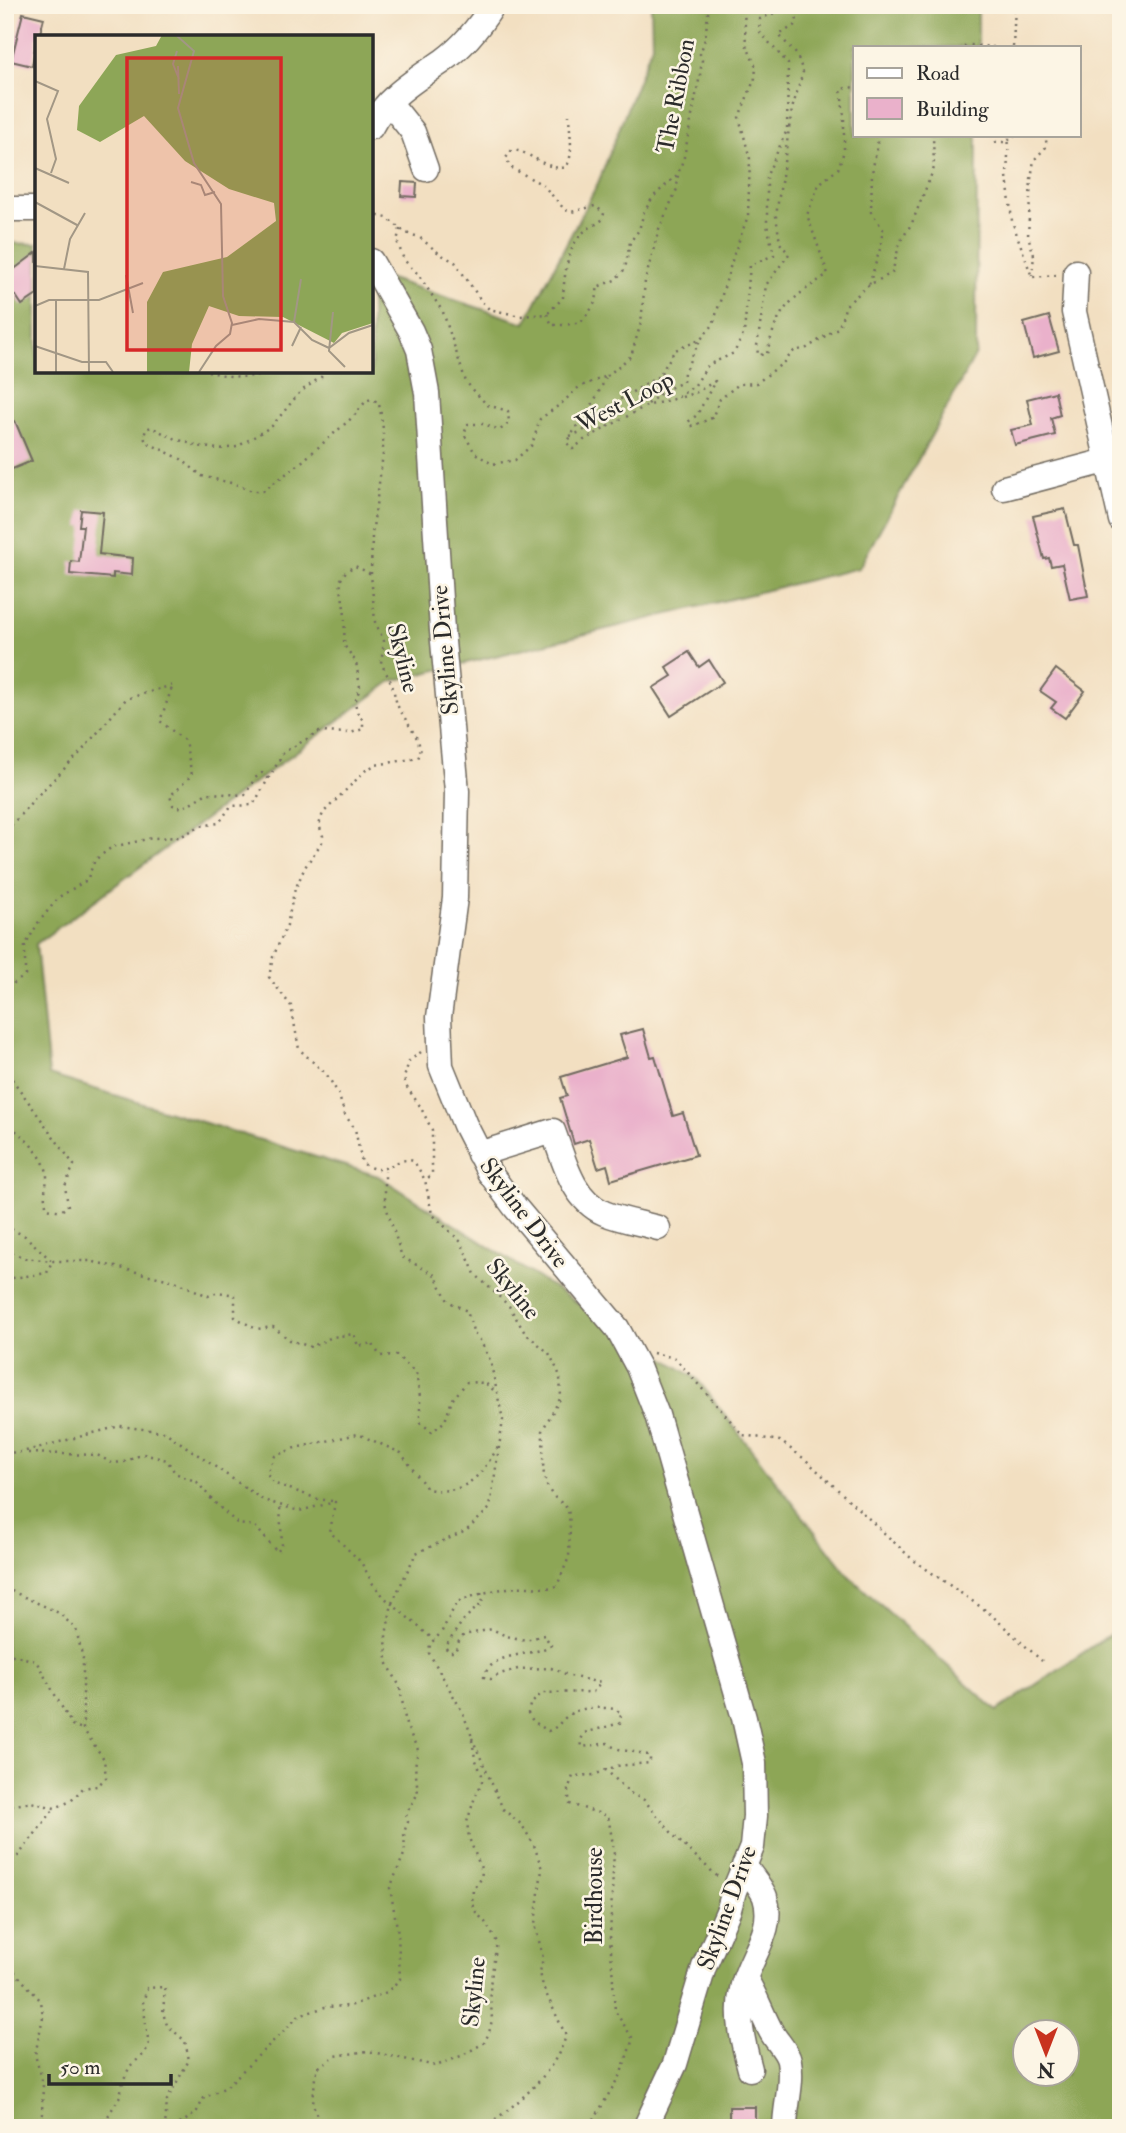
<svg xmlns="http://www.w3.org/2000/svg" width="1126" height="2133" font-family="'IM FELL Double Pica',serif">
<style>
.forest{fill:#8da657;stroke:#5c6841;stroke-width:2;fill-rule:evenodd}
.building{fill:#eab1cb}
.lines{fill:none;stroke-linecap:round;stroke-linejoin:round}
.minor-casing{stroke:#716a60;stroke-width:27}
.path{stroke:#716a60;stroke-width:2.5;stroke-dasharray:2 5;stroke-linecap:butt}
.minor{stroke:#fff;stroke-width:24}
.labels{text-anchor:middle;dominant-baseline:central;stroke-width:5;stroke-linejoin:round;paint-order:stroke}
.street-label{font-size:24px;fill:#2b2b2b;stroke:#fcf5e5}
.inset-road{fill:none;stroke:#a29785;stroke-width:2}
.view{fill:#d62828;fill-opacity:0.15;stroke:#d62828;stroke-width:3.5}
.inset-edge{fill:none;stroke:#2b2b2b;stroke-width:3.5}
</style>
<rect width="100%" height="100%" fill="#fcf5e5"/>
<filter id="ink" filterUnits="userSpaceOnUse"><feTurbulence type="fractalNoise" baseFrequency=".0143" numOctaves="2"/><feDisplacementMap in="SourceGraphic" scale="14" xChannelSelector="R" yChannelSelector="G"/><feConvolveMatrix kernelMatrix="1 2 1 2 8 2 1 2 1" color-interpolation-filters="sRGB"/></filter>
<filter id="wash" filterUnits="userSpaceOnUse"><feTurbulence type="fractalNoise" baseFrequency=".00686" numOctaves="4" result="noise"/><feDisplacementMap in="SourceGraphic" scale="28" xChannelSelector="R" yChannelSelector="G"/><feGaussianBlur stdDeviation="1.57" result="paint"/><feColorMatrix in="noise" values="0 0 0 0 0 0 0 0 0 0 0 0 0 0 0 0 0 1.4 0 .05"/><feComposite in="paint" operator="in"/></filter>
<g filter="url(#wash)">
<rect width="100%" height="100%" fill="#f2dfc1"/>
<path class="forest" d="M651,5H978V47H855V135H977L976,354L859,568L392,681L36,944L49,1075L378,1176L697,1379L849,1576L997,1711L1121,1627V2128H5V243L37,244V371H371V273L525,323L598,183L652,45ZM1024,2032H1066V2074H1024Z"/>
<g id="blocks">
<path class="building" d="M23,13L44,18L39,37H37L32,66L11,61Z
M402,182L417,183L416,197L401,196Z
M37,252V295L22,305L16,296L6,295L5,269L13,270Z
M1049,316L1059,351L1033,358L1024,323Z
M1055,392L1060,415L1051,418L1055,435L1015,445L1011,430L1033,425L1027,399Z
M15,421L32,461L10,470L5,458V425Z
M1065,509L1074,545H1078L1088,596L1070,599L1062,564L1051,566L1049,558L1044,559L1033,516Z
M81,510L103,512L99,554L133,558L132,575L113,573V578L70,574L71,561L79,562L83,526H79Z
M689,652L699,667L709,660L723,682L671,716L653,688L672,676L666,667Z
M1056,669L1085,691L1065,718L1051,708L1056,702L1040,691Z
M643,1029L651,1057L655,1056L673,1116L683,1113L696,1155L611,1180L607,1165L598,1168L589,1139L574,1144L560,1098L567,1096L561,1077L627,1057L620,1035Z
M729,2107H755V2128H729Z"/>
</g>
</g>
<g filter="url(#ink)">
<use href="#blocks" fill-opacity="0" stroke="#716a60" stroke-width="2"/>
<g class="lines">
<defs>
<path id="minor" d="M389,102L413,132L426,169
M371,127C387,96 416,80 443,61C464,46 479,27 493,5
M5,209H37
M371,261L411,331L419,350L427,393L442,631L457,791L455,898L439,1017L441,1066L465,1125L489,1172L515,1207L617,1328L638,1367L657,1415L744,1718L754,1763L755,1816L752,1847L734,1891L729,1909L704,1967L675,2064L645,2128
M1076,272L1074,312L1121,520
M1004,488L1121,457
M479,1154L553,1131C564,1160 572,1199 604,1213C621,1220 640,1223 658,1228
M744,1866C751,1875 761,1887 765,1897C776,1931 748,1958 742,1989C736,2016 743,2043 750,2069
M745,1978C756,1996 762,2015 772,2033C777,2042 787,2051 789,2061C793,2083 785,2106 785,2128"/>
</defs>
<use href="#minor" class="minor-casing"/>
<path class="path" d="M801,5L795,25L779,35L797,55L803,72L792,109L776,216L780,243L789,254L766,285L757,346L758,355L767,354C777,307 790,300 828,274L807,215L819,184L838,169L844,151V117L841,89L855,87
M964,47L970,45L994,47
M1013,47L1015,5
M876,135L878,140L872,173L871,212L883,229L880,249L869,285L892,273L900,242L912,223L934,168L933,135
M992,135L996,142H1006L1016,135
M1009,135L1007,176L1012,221L1032,277L1056,275
M371,214L387,218L406,233L419,237L440,254L455,262L482,302L489,309L520,316L547,314L563,298C564,278 567,244 585,231C591,226 598,224 603,219L604,213L595,206L571,212L565,210L543,185L510,167L506,158L512,150C531,151 547,172 566,167C575,155 569,130 569,115
M400,229L397,241L404,260L418,274L443,312L466,382L487,405L508,411L509,423L500,430L483,424H468L464,434L475,453L492,464L515,460L532,445L540,419L562,403L579,387L607,376L589,411L579,422L567,443L573,449L584,440L646,406L677,398L695,385L708,365L734,353L744,333L750,265L774,255L767,225V175L787,130L788,64L759,31L760,19L779,11L780,5
M1032,276L1034,255L1028,236L1031,179L1034,160L1047,146L1045,135
M547,314L552,325H565L581,322C590,311 599,302 597,287L615,280L625,269L630,242L639,230L644,212L653,197L678,174L684,157L700,75L702,60L700,54L705,39L709,5
M208,371C233,379 256,378 281,371
M607,376L631,356L641,323L645,281L659,229L677,189L678,174
M682,397L697,392L715,381L697,415L688,422L692,426L712,418L720,399L739,384L757,383L784,362L794,351L807,348L839,327L846,305L869,285
M648,404L663,391L683,382L684,372L700,340
M570,436L583,431L609,406L659,376L675,350L700,340L713,325L734,254L748,216L750,159L739,117L755,78L756,67L746,44L744,11L746,5
M5,838L9,828L34,799L81,752L126,699L173,685L160,721L185,741L192,775L170,796L173,805L182,808L207,793L245,795L255,778L262,773L268,779
M5,995L14,983L25,976V946L38,923L59,897L87,880L95,860L112,847L152,838L180,837L200,826L219,823L231,806L253,805L284,752L319,732L351,733L363,729V720L358,714L355,703L360,687L356,662L344,645L345,615L340,581L346,571L355,566L371,574
M421,1052L409,1061L404,1078L406,1086L420,1106L432,1130V1175L425,1180
M5,1067L9,1075L74,1165L65,1186L68,1206L61,1211L47,1208C42,1193 47,1189 47,1175C47,1158 19,1130 5,1124
M5,1226L25,1236L52,1261L47,1273L5,1279
M5,1250L25,1258L52,1261H90L175,1281L208,1296L218,1292L235,1295V1317L256,1329L273,1327L290,1340L311,1347L332,1337L354,1334L358,1346L372,1343L380,1356L396,1355L416,1373L420,1397V1422L432,1432L445,1421L452,1400L467,1382L485,1383L497,1393
M653,1353L675,1358L743,1435L780,1441L806,1460L912,1559L988,1612L1042,1661
M5,1453L22,1452L120,1426L165,1432L263,1500L299,1511L335,1502L330,1532L361,1562L373,1584L385,1598L434,1640
M28,1453L97,1455L112,1463L124,1462L143,1454L167,1460L175,1473L197,1482L215,1503L238,1524L255,1526L277,1552L282,1546L280,1506
M332,1501L318,1499L273,1483L267,1473L275,1456L295,1448L358,1434L401,1453L427,1489C465,1496 480,1477 498,1447
M5,1588L59,1613L76,1629L83,1659V1729L104,1759L106,1778L97,1786L83,1788L71,1801L55,1808L31,1802L5,1807
M481,1593L483,1603C474,1610 464,1618 458,1628C453,1634 451,1640 445,1647L449,1652H455L459,1641L464,1635L492,1629L506,1636L526,1640L544,1635L551,1645C532,1658 492,1650 484,1677L491,1679L500,1674L518,1669L551,1668L570,1676L601,1683L593,1692L542,1693L530,1705L528,1713L533,1721L548,1731C557,1728 559,1723 566,1717C578,1706 600,1707 615,1709L621,1713L620,1723L584,1733L581,1740L582,1747L608,1743C618,1753 637,1750 650,1756V1763L616,1766L594,1775L573,1776L568,1790L570,1804L608,1816L614,1850L610,1936L615,2011L633,2039L621,2073L589,2128
M5,1653L36,1661L72,1725L82,1729
M472,1738L503,1809L522,1825L534,1845L542,1869L535,1924L543,1958L540,1972L543,1987L566,2036C553,2076 516,2105 483,2128
M605,1769L630,1793L644,1800L677,1839L718,1877
M5,1863L18,1856L55,1808
M5,1961L41,2001L43,2017L35,2055L43,2083L42,2115L39,2128
M101,2128L120,2096L123,2081L130,2066L143,2055L149,2046L143,2003L147,1988L165,1987L163,2013L167,2025L185,2041L189,2060L167,2100L165,2128
M174,2128L196,2113L204,2098L226,2087L299,2016L325,2007L350,2006L387,1992L400,1979L398,1933L390,1888L405,1852L404,1832L408,1822L406,1814L418,1793L415,1766L418,1750L406,1725L400,1687L387,1662L386,1635L392,1603L416,1553L466,1531L490,1508L503,1420L490,1360L480,1340L474,1334L467,1311L448,1301L435,1275L402,1257L385,1203V1171
M321,2128L313,2104L315,2077L319,2067L335,2056L368,2051L436,2066L461,2056L484,2043L489,2033L492,2020L490,1985L497,1942L485,1922L474,1910L472,1903L473,1889L481,1879L482,1871L469,1838L467,1822L475,1797L482,1783V1775L475,1758L471,1734L462,1711L429,1653L430,1644L441,1633L457,1602C477,1594 496,1589 517,1587C530,1586 545,1590 557,1586L569,1557L570,1524L568,1509C563,1503 555,1499 551,1493C538,1474 546,1452 542,1431L561,1397L560,1376L555,1365L549,1353L525,1333L509,1306L475,1274L461,1242L432,1214L425,1180L414,1161C392,1155 388,1180 362,1163L355,1129L345,1115L338,1093L327,1075L299,1049L291,1006L269,977L273,957L287,925L294,892L305,867L322,842L323,836L319,825L323,813L366,770L375,765L418,758L421,752L418,740L397,705L392,684L381,663L384,641L375,622L371,574L372,535L383,454V429L380,408L378,402L371,399L366,401L354,416L298,465L263,491H252L235,484L202,476L181,459L146,442L144,437L146,429L151,427L171,437L197,446L218,449L237,447L272,426L300,392L321,377L325,371"/>
<use href="#minor" class="minor"/>
</g>
</g>
<g class="labels">
<g class="street-label">
<text transform="translate(676 96) rotate(-79)">The Ribbon</text>
<text transform="translate(625 402) rotate(-27)">West Loop</text>
<text transform="translate(445 650) rotate(-95)">Skyline Drive</text>
<text transform="translate(403 658) rotate(76)">Skyline</text>
<text transform="translate(524 1213) rotate(53)">Skyline Drive</text>
<text transform="translate(513 1289) rotate(51)">Skyline</text>
<text transform="translate(594 1896) rotate(-90)">Birdhouse</text>
<text transform="translate(727 1908) rotate(-70)">Skyline Drive</text>
<text transform="translate(474 1992) rotate(-84)">Skyline</text>
</g>
</g>
<g transform="translate(35 35)">
<rect width="338" height="338" fill="#f2dfc1"/>
<path d="M127,0H338V288L307,298L299,308L248,282L204,281L174,271L157,309L154,337H112V267L128,237L192,222L241,186L239,168L194,154L150,126L109,81L65,107L42,95L44,71L81,20L121,11Z" fill="#8da657"/>
<path class="inset-road" d="M141,0L159,16L143,73L159,128L186,169L188,261L197,288L195,299L181,311L164,337M142,16L138,29L144,44M143,31L144,59M0,46L23,56L12,84L21,124L16,138M0,133L34,148M156,147L166,150L170,160L180,157M0,167L42,190M0,231L53,237L54,337M29,234L35,204L50,178M91,240L98,278M0,271L14,265H64L108,248M298,277L294,316L310,332M259,287L266,244M197,290L224,284L259,287L277,305L294,313L314,298L338,290M0,311L47,327H71L78,337M257,311L266,292M21,337V265"/>
<path class="view" d="M92,23H246V315H92Z"/>
<rect width="338" height="338" class="inset-edge"/>
</g>
<rect width="1126" height="2133" fill="none" stroke="#fcf5e5" stroke-width="28"/>
<rect x="853" y="46" width="228" height="91" fill="#fcf5e5" stroke="#a8a49b" stroke-width="2"/>
<rect x="867" y="68" width="35" height="10" fill="#ffffff" stroke="#a8a49b" stroke-width="2"/>
<text x="916" y="80" font-size="21" fill="#2b2b2b">Road</text>
<rect x="867" y="98" width="35" height="21" fill="#eab1cb" stroke="#a8a49b" stroke-width="2"/>
<text x="916" y="116" font-size="21" fill="#2b2b2b">Building</text>
<g transform="translate(1046 2053) rotate(180)"><circle r="33" fill="#fcf5e5" stroke="#a8a49b" stroke-width="2"/>
<path d="M0-5L12 26L0 18L-12 26Z" fill="#c8321e"/>
<text y="-10" font-size="19" font-weight="bold" text-anchor="middle" fill="#2b2b2b">N</text>
</g>
<path d="M49 2074v10h122v-10" fill="none" stroke="#2b2b2b" stroke-width="3.5"/>
<text x="60" y="2074" font-size="21" fill="#2b2b2b" stroke="#fcf5e5" stroke-width="5" paint-order="stroke">50 m</text>
</svg>
